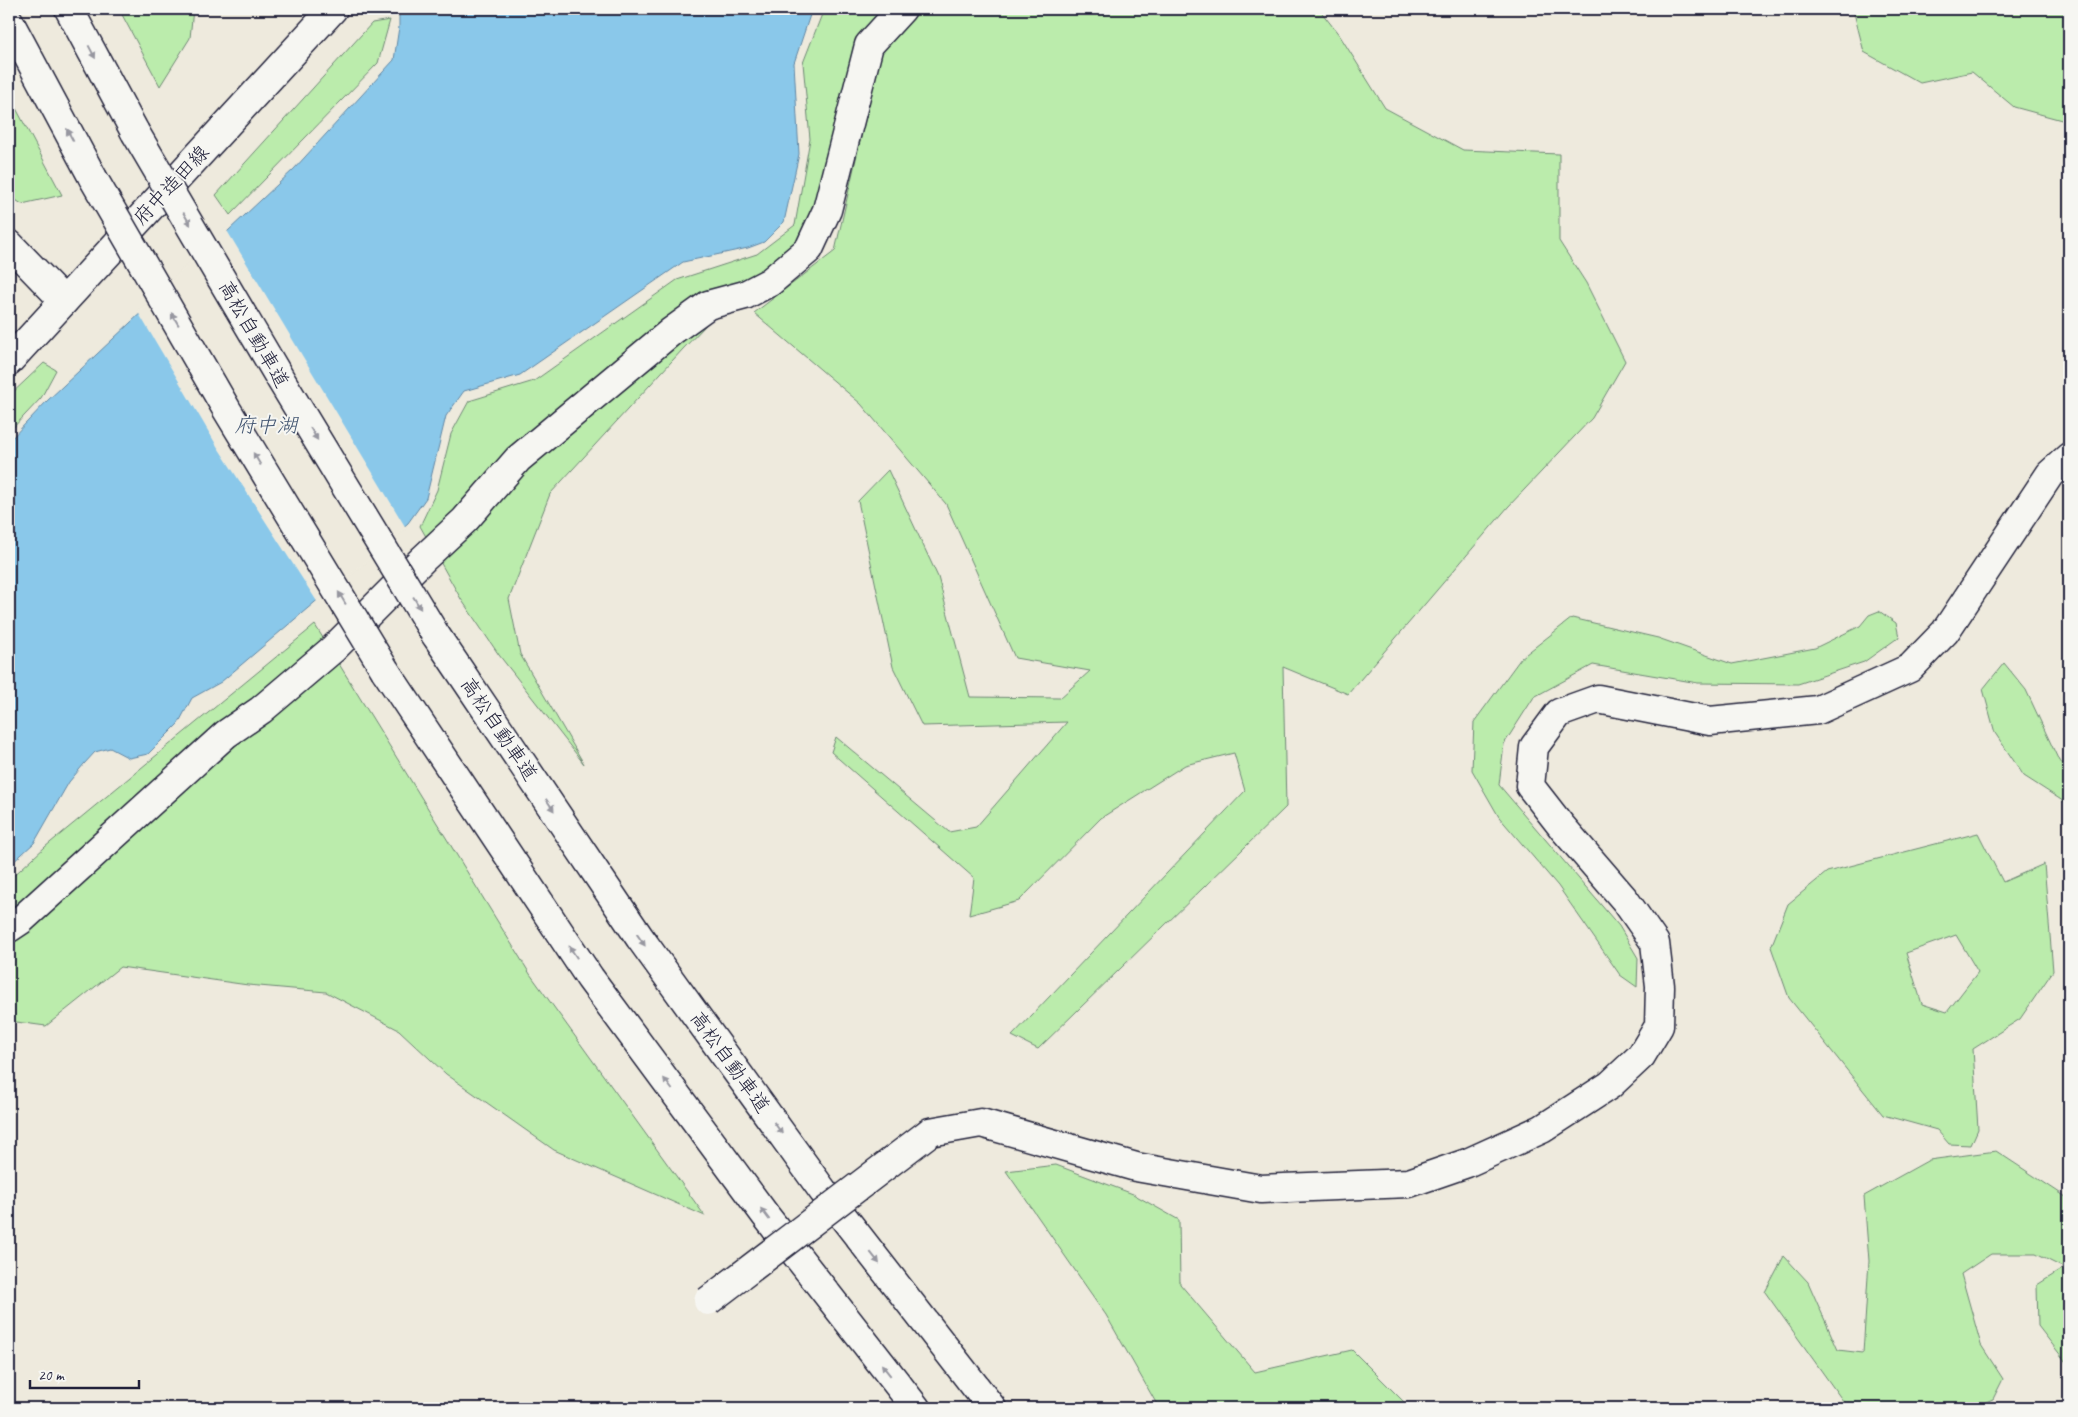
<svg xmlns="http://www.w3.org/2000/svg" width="2078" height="1417" font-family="Caveat,'Klee One',sans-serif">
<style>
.green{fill:#bbecac;stroke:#6e8774;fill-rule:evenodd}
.water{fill:#8ac8ea;stroke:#6086a4}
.pier{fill:#eeeadd}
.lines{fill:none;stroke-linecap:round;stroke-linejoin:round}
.street-casing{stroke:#22223b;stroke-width:31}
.primary-casing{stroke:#22223b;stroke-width:31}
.highway-casing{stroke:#22223b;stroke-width:31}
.street{stroke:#f6f6f2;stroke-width:28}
.primary{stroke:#f6f6f2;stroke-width:28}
.highway{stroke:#f6f6f2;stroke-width:28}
.street-bridge-casing{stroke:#22223b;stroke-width:31;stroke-linecap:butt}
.highway-bridge-casing{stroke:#22223b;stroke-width:31;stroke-linecap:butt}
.street-bridge{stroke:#f6f6f2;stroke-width:28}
.highway-bridge{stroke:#f6f6f2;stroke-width:28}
.oneway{fill:#9797a0}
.labels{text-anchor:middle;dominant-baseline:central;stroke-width:4;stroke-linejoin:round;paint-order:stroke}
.street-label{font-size:20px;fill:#22223b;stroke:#f6f6f2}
.water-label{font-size:21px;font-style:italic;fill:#415470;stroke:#f6f6f2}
</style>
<rect width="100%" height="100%" fill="#eeeadd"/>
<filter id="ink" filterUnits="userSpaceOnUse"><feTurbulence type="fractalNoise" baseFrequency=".02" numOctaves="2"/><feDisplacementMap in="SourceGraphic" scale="10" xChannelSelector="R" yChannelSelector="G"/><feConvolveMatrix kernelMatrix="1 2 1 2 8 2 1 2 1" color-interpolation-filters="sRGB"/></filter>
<g filter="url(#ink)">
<path class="green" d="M119,9H193L190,38L160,86Z
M824,9H882L855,40L816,204L798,241L749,280L683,349L550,494L509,599L520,654L584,764L499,655L461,599L420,526L437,490L451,434L469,401L534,381L677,280L757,254L795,225L810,139L803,63Z
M919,9H1319L1340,36L1385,108L1463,150L1559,154V241L1586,283L1625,361L1592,418L1508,507L1348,694L1283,667L1286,807L1038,1049L1012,1036L1245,791L1234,753L1185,765L1101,818L1019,901L969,915L974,878L831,752L836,737L949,832L976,827L1067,722L922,726L893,667L858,501L888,470L938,577L970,697L1060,698L1090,671L1015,658L946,504L861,404L754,313L835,251L880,54Z
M1853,9H2069V122L2014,107L1972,72L1920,83L1864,52Z
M390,20L378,63L230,215L216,195L372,23Z
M9,95L62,195L22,204L9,196Z
M44,363L56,370L41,398L9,432V396Z
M1879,611L1896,623L1899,637L1864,662L1798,684L1698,683L1593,665L1534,697L1504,744L1499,785L1619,926L1638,958L1637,987L1620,975L1558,886L1499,817L1472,770L1474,722L1521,658L1572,618L1658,638L1732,664L1815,648L1860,626L1869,615Z
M315,625L530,974L705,1216L554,1150L446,1074L399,1030L326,992L248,985L120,967L46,1026L9,1021V880L45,847Z
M2004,663L2026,690L2059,761L2069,767V805L2024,776L1995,733L1983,689Z
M1978,833L2003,882L2044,864L2053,971L2020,1019L1973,1049L1978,1129L1971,1145L1949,1144L1937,1130L1883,1115L1789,998L1771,947L1788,904L1827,872ZM1956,935L1978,972L1947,1012L1922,1004L1906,953Z
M1996,1151L2069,1199V1366L2038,1326L2037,1285L2064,1268L2036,1254H1991L1961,1274L1981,1345L2003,1379L1993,1399L1972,1408H1848L1765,1292L1784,1256L1808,1282L1838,1350L1863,1353L1869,1261L1864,1196L1929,1160Z
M1056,1165L1133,1194L1179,1220L1180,1284L1255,1372L1352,1350L1410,1408H1159L1106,1315L1006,1171Z"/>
<path class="water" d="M399,9H812L794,63L799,154L784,222L764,242L748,248L683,262L520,375L464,391L446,416L426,498L408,523L221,682L192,698L178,724L148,754L129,758L110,748L95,752L84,764L69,782L34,843L9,866V441L47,401L294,169L394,60L399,27Z"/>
<path class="pier" d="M226,229L406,528L318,603L217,446L138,312Z"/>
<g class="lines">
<defs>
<path id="street" d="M9,244L64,301
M9,928L21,920L226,734L261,710L333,649L423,559L465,520L518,459L672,331L708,305L745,295L770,282L809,249L827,210L869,45L902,9
M930,1132L981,1123L1136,1167L1261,1189L1409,1183L1467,1163L1542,1129L1610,1085L1641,1056L1659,1026L1660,986L1655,943L1625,900L1562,827L1530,786L1534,747L1559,713L1598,699L1710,721L1818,710L1910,668L1945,632L2050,474L2069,457"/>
<path id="primary" d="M9,361L333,9"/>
<path id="highway" d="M69,9L135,132
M9,21L93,178
M435,634L640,938L823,1191L992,1408
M385,670L590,978L766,1216L916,1408"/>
</defs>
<use href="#street" class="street-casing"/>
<use href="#primary" class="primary-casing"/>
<use href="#highway" class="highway-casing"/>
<use href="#street" class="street"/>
<use href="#primary" class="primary"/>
<use href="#highway" class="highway"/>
<defs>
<path id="street-bridge" d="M708,1301L930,1132"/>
<path id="highway-bridge" d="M135,132L281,380L435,634
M93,178L227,410L385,670"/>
</defs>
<use href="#street-bridge" class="street-bridge-casing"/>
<use href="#highway-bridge" class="highway-bridge-casing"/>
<use href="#street-bridge" class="street-bridge"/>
<use href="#highway-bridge" class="highway-bridge"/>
</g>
<defs><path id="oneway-solid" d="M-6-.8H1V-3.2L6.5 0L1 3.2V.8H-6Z" transform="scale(1.25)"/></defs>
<g class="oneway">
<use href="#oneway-solid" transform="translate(92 52) rotate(62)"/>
<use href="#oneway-solid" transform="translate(70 135) rotate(-118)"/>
<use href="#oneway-solid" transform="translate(187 219) rotate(60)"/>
<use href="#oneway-solid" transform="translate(175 319) rotate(-120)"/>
<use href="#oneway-solid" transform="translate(314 434) rotate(59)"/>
<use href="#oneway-solid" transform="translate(257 459) rotate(-121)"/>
<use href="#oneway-solid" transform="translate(342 598) rotate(-121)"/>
<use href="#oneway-solid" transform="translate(417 603) rotate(59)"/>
<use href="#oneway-solid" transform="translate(550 805) rotate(56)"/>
<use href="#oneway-solid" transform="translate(641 940) rotate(55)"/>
<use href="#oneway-solid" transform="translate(573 952) rotate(-123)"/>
<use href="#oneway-solid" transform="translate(668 1084) rotate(-127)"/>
<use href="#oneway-solid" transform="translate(778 1128) rotate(54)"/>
<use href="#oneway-solid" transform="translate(765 1214) rotate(-127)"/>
<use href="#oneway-solid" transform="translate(875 1258) rotate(52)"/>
<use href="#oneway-solid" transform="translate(886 1370) rotate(-128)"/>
</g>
</g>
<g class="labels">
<g class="street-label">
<text transform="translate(171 185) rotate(-47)">府中造田線</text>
<text transform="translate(254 334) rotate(60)">高松自動車道</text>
<text transform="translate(499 729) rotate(56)">高松自動車道</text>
<text transform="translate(730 1062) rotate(54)">高松自動車道</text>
</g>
<g class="water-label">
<text x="266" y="425">府中湖</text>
</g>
</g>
<rect width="2078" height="1417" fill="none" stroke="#f6f6f2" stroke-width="30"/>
<rect x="15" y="15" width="2048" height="1387" fill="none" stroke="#22223b" stroke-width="2" filter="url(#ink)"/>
<path d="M30 1380v8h109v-8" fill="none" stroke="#22223b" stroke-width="2.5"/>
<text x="38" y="1380" font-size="15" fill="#22223b" stroke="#f6f6f2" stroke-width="4" paint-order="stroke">20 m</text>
</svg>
